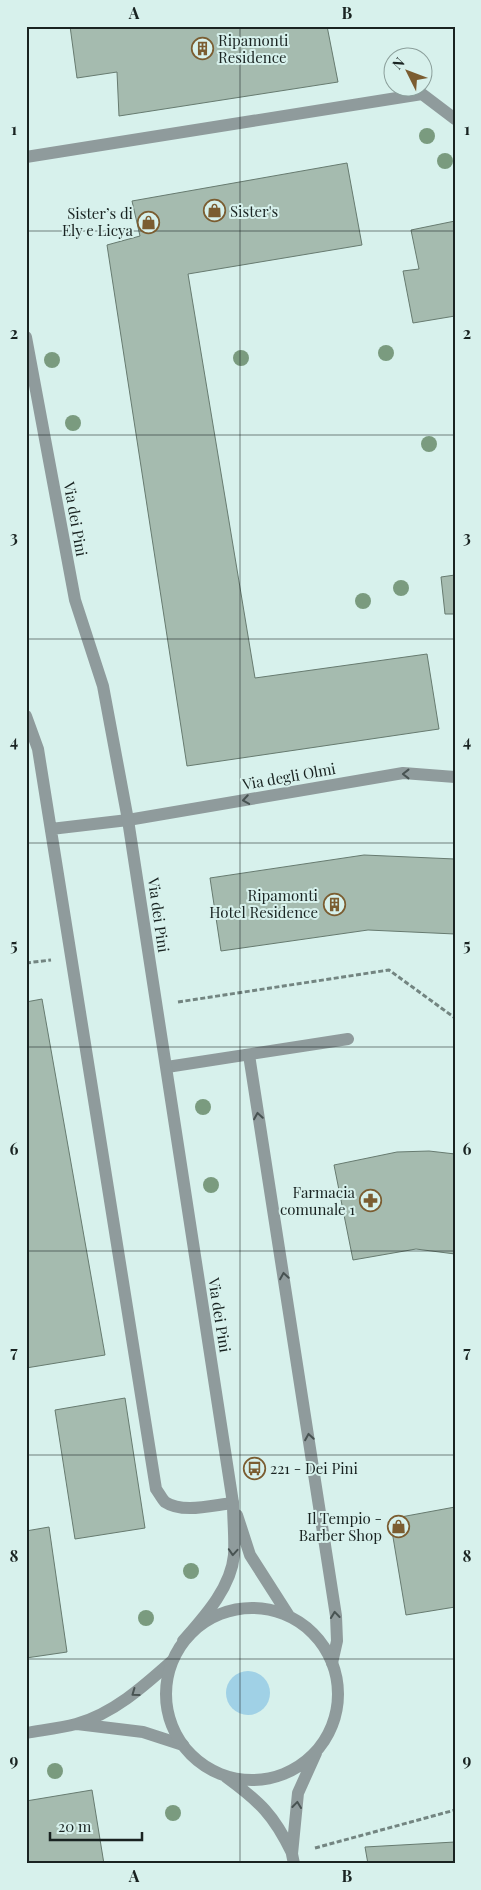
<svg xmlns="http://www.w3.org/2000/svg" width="481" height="1890" font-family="'Playfair Display',serif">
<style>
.water{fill:#a0d1e6}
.building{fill:#a5bbaf;stroke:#677b70}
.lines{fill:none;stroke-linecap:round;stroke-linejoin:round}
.path{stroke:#738581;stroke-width:3;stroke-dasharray:5 2.5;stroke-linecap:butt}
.service{stroke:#8f9b9c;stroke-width:12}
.minor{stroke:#8f9b9c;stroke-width:12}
.tertiary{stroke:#8f9b9c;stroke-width:12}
.tree{fill:#7a9b7f}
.oneway{stroke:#485352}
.grid{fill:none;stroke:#192321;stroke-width:1;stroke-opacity:0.55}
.labels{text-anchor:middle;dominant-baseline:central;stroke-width:4;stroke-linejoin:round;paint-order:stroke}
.poi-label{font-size:15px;fill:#192321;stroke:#d7f1ec;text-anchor:end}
.street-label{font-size:15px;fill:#192321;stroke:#d7f1ec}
.neatline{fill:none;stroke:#192321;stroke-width:2}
.grid-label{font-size:16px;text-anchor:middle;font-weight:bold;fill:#192321}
</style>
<rect width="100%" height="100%" fill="#d7f1ec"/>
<path class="water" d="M226 1693a22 22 0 1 1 44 0a22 22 0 1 1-44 0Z"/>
<path class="building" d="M70,26H327L338,82L119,116L117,72L77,78Z
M347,163L362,245L188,274L255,678L427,654L439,729L187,766L107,245L140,236L132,201Z
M455,221V316L413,323L403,271L419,269L411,230Z
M455,575V614H445L441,577Z
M364,855L455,859V934L368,930L221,951L210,878Z
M42,999L105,1355L26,1368V1002Z
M429,1151L455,1154V1254L416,1249L353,1260L334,1165L397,1152Z
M125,1398L145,1528L75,1539L55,1410Z
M455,1507V1607L406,1615L390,1519Z
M49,1527L67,1652L26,1658V1531Z
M92,1790L104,1864H26V1801Z
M455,1842V1864H368L365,1847Z"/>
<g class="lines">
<path class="path" d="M26,963L51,960
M178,1002L389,970L455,1018
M315,1848L455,1810"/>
<path class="service" d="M249,1055L336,1616L337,1641L332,1663
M167,1067L348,1039"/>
<path class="minor" d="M26,157L422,94L455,119
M26,716L38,749L156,1489C159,1493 162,1499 165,1502C183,1514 213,1505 233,1503
M51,829L128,820L403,773L455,777
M77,1724L143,1732L183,1745
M26,1733C43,1730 60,1728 76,1724C113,1714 144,1686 172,1661"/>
<path class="tertiary" d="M26,337L75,600L103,686L128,820L233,1503C233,1520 235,1538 234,1555C231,1588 204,1617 183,1641
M237,1515L250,1555L289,1616
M166 1694a86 86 0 1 1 172 0a86 86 0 1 1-172 0Z
M226,1777C260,1802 274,1815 292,1853
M294,1864L292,1854L298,1793L316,1753"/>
</g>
<g class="tree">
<circle cx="427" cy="136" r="8"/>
<circle cx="445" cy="161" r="8"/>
<circle cx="386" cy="353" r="8"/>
<circle cx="241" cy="358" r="8"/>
<circle cx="52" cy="360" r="8"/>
<circle cx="73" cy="423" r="8"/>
<circle cx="429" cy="444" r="8"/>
<circle cx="401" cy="588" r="8"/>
<circle cx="363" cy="601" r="8"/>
<circle cx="203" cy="1107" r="8"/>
<circle cx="211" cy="1185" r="8"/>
<circle cx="191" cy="1571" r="8"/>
<circle cx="146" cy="1618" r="8"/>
<circle cx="55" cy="1771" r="8"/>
<circle cx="173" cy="1813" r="8"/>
</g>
<defs><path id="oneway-chevron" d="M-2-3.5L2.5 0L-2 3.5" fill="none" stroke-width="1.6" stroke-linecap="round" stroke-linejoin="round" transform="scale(1.25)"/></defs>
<g class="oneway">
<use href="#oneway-chevron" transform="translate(406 774) rotate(-180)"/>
<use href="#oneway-chevron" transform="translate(246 800) rotate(171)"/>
<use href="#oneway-chevron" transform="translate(258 1116) rotate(-99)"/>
<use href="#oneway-chevron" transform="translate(284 1276) rotate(-99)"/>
<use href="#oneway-chevron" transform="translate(309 1437) rotate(-99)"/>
<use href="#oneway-chevron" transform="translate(233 1552) rotate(94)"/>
<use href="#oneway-chevron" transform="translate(335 1615) rotate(-96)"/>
<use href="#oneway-chevron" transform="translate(135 1693) rotate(144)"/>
<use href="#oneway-chevron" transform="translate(297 1805) rotate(-83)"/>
</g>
<path class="grid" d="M240,26V1864M26,231H455M26,435H455M26,639H455M26,843H455M26,1047H455M26,1251H455M26,1455H455M26,1659H455"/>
<defs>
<symbol id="building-ring" viewBox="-11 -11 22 22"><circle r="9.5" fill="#d7f1ec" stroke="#7b5d31" stroke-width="1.5"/><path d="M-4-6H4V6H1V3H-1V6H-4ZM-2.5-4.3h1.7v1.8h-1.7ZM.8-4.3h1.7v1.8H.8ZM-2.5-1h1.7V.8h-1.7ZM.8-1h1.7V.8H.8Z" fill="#7b5d31"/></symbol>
<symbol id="shop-ring" viewBox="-11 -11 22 22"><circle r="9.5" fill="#d7f1ec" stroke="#7b5d31" stroke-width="1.5"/><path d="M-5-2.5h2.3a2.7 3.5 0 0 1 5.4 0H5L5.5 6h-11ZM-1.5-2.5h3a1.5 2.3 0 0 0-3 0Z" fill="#7b5d31"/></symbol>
<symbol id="pharmacy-ring" viewBox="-11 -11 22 22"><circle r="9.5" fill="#d7f1ec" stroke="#7b5d31" stroke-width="1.5"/><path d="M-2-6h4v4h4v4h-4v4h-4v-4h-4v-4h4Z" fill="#7b5d31"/></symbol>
<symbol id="bus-ring" viewBox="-11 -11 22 22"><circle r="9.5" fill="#d7f1ec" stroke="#7b5d31" stroke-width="1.5"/><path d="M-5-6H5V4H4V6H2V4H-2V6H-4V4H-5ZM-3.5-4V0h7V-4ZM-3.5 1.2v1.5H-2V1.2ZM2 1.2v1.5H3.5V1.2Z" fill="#7b5d31"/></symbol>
</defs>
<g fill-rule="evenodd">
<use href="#building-ring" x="190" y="36" width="25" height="25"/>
<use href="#shop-ring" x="202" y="198" width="25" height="25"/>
<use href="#shop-ring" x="136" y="210" width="25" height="25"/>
<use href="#building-ring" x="322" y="892" width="25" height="25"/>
<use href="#pharmacy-ring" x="358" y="1188" width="25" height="25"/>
<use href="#bus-ring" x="242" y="1456" width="25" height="25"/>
<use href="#shop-ring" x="386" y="1514" width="25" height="25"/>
</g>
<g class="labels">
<g class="poi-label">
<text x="218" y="40" text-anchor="start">Ripamonti<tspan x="218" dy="17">Residence</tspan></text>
<text x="230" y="211" text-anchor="start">Sister's</text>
<text x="133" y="213">Sister’s di<tspan x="133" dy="17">Ely e Licya</tspan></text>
<text x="318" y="895">Ripamonti<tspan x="318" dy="17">Hotel Residence</tspan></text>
<text x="355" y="1192">Farmacia<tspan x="355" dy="17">comunale 1</tspan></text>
<text x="270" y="1468" text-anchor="start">221 - Dei Pini</text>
<text x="382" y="1518">Il Tempio -<tspan x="382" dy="17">Barber Shop</tspan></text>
</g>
<g class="street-label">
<text transform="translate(76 519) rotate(80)">Via dei Pini</text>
<text transform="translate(289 776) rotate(-10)">Via degli Olmi</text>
<text transform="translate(159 915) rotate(82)">Via dei Pini</text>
<text transform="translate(220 1315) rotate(81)">Via dei Pini</text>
</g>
</g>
<rect width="481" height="1890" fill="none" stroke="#d7f1ec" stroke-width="55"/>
<g transform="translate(408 72) rotate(312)"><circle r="24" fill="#d7f1ec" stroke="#8b9f9b"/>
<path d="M0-4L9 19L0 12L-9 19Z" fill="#7b5d31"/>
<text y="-8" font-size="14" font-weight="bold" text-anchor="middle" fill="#192321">N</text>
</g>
<path d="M50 1832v8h92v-8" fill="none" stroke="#192321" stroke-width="2.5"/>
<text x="58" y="1832" font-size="15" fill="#192321" stroke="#d7f1ec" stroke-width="4" paint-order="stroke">20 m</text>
<rect x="28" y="28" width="426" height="1834" class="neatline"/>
<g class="grid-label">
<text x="134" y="19">A</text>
<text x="347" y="19">B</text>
<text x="14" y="135">1</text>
<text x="467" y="135">1</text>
<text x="14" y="339">2</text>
<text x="467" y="339">2</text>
<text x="14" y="543">3</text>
<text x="467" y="543">3</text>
<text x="14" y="747">4</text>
<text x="467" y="747">4</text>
<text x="14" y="951">5</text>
<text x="467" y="951">5</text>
<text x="14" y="1155">6</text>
<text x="467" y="1155">6</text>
<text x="14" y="1358">7</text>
<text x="467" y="1358">7</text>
<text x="14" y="1562">8</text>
<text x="467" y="1562">8</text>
<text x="14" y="1766">9</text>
<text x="467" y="1766">9</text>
<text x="134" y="1882">A</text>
<text x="347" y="1882">B</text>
</g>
</svg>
